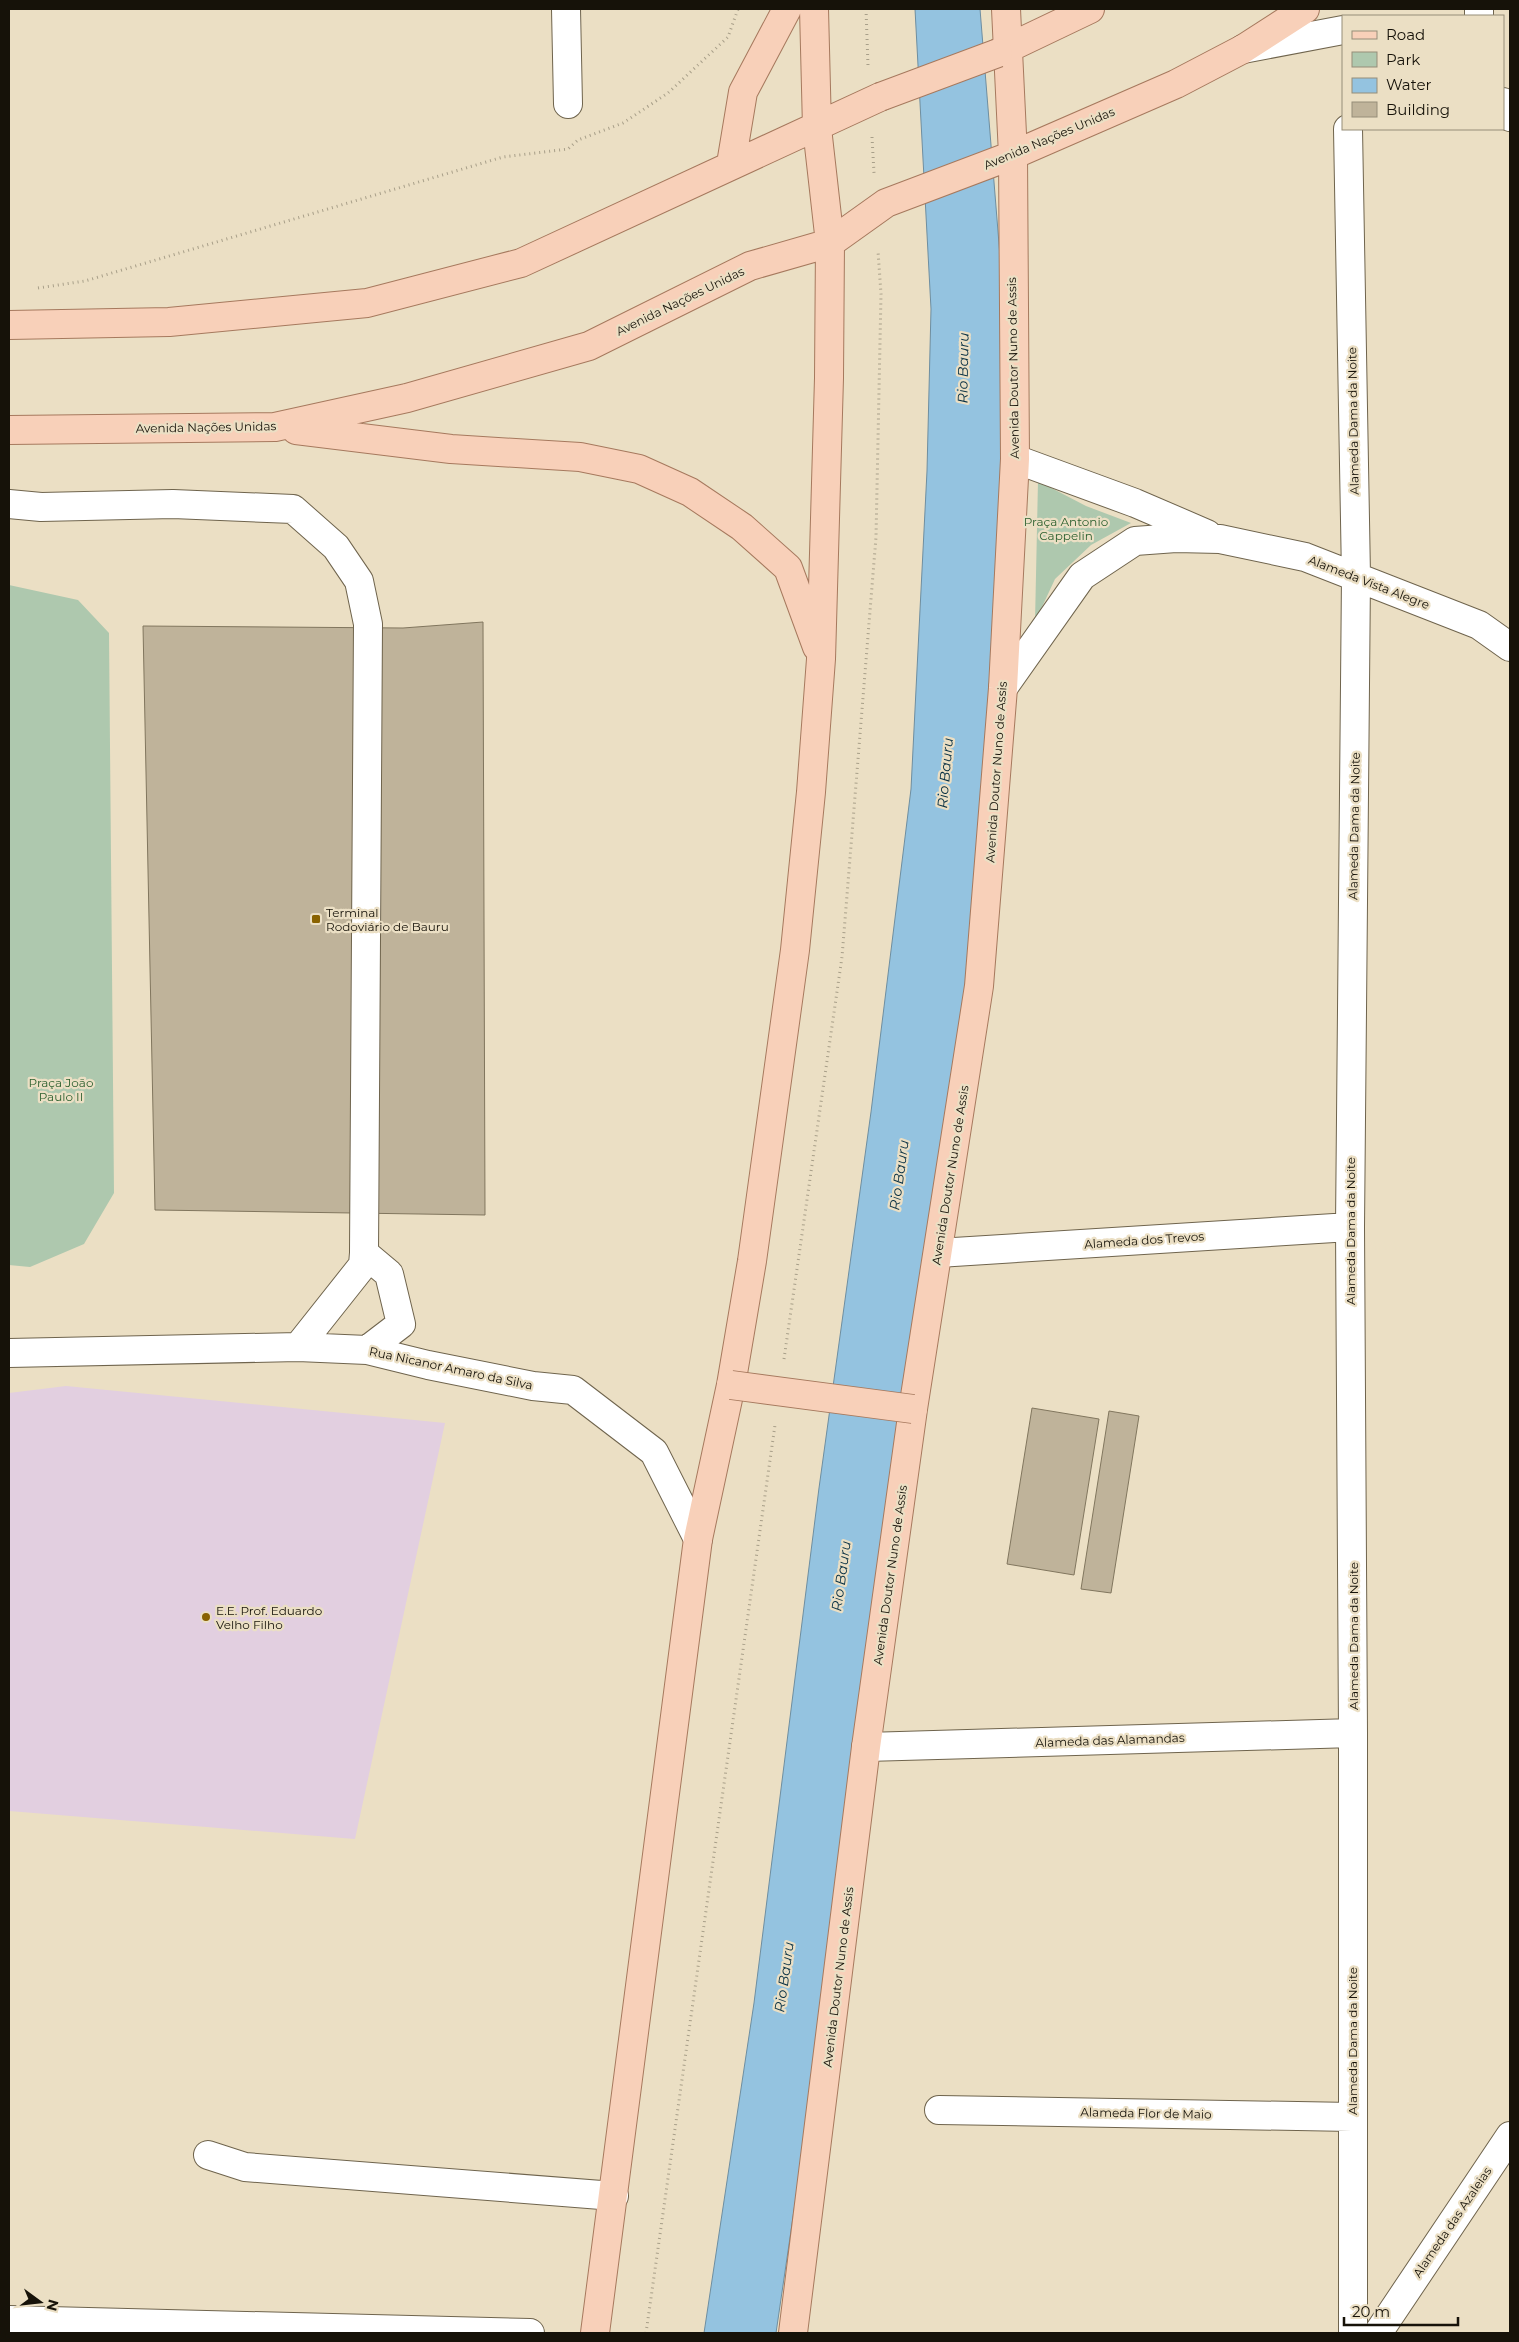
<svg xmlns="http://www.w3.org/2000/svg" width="1519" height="2342" font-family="Montserrat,sans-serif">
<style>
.education{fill:#e2cfe0}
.green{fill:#aec8ae}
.water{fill:#94c3e0;stroke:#6e8ea0}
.building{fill:#bfb39a;stroke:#81765e}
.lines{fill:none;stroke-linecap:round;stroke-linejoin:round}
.minor-casing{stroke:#6f644d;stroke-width:30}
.major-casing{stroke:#a6795e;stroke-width:30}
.path{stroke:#a89f89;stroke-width:3;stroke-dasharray:1 4;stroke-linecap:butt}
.minor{stroke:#fff;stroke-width:28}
.major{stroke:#f8d0b9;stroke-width:28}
.major-bridge-casing{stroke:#a6795e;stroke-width:30;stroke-linecap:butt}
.major-bridge{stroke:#f8d0b9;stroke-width:28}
.poi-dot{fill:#896200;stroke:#ebdfc4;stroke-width:2}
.labels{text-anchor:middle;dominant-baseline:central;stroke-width:4.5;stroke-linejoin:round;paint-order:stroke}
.street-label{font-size:12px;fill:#161209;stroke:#ebdfc4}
.park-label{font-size:12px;fill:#2e6130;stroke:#ebdfc4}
.poi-label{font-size:12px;fill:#161209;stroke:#ebdfc4;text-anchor:start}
.water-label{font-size:14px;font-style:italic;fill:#052e42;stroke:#ebdfc4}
</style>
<rect width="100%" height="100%" fill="#ebdfc4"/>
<path class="education" d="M66,1386L445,1423L355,1839L9,1811V1393Z"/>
<path class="green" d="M1038,481L1086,506L1131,523L1091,545L1055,579L1035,622Z
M9,585L78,600L109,633L114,1193L84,1244L30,1267L9,1265Z"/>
<path class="water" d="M915,9H980L1011,392L987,821L896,1515L776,2333H704L754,2003L819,1488L871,1112L911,789L927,471L931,309Z"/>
<path class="building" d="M483,622L485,1215L155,1210L143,626L403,628Z
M1032,1408L1099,1419L1074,1575L1007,1564Z
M1109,1411L1139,1416L1111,1593L1081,1589Z"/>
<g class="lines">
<defs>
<path id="minor" d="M566,9L568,104
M1479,16V9
M1243,49L1343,30
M1503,102L1510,117
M1348,129L1356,576L1350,1227L1353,1733V2333
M1015,459L1135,503L1207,534
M9,504L41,507L173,504L293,509L336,547L359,581L368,624L364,1253L363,1265L298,1347
M1003,688L1082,576L1135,541L1176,538L1220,539L1305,557L1479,625L1510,647
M364,1253L389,1274L401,1324L367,1350
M938,1253L1350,1227
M9,1353L298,1347L367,1350L428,1365L533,1386L573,1390L654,1452L698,1539
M866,1747L1353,1733
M939,2110L1352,2117
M208,2155L245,2167L614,2196
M9,2320L530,2333
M1378,2333L1510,2136"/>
<path id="major" d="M998,53L1090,9
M731,164L743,92L787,9
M9,325L169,322L367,303L521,263L880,97
M9,430L275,427L407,398L589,346L750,266L830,243L886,203L1013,155L1176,84L1243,49L1305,9
M296,430L451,449L580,457L639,469L690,492L742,527L788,568L817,647
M595,2333L698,1539L731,1385L752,1261L795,950L811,792L821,659L829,378L830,243L817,128L814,9
M793,2333L866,1747L913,1409L979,986L1003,688L1015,459L1013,155L1006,9"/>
</defs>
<use href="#minor" class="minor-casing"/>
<use href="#major" class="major-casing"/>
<path class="path" d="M866,9L868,66
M872,137L874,173
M38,288L85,281L503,157L568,149L578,140L623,123L668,93L728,37L738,9
M784,1359L842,957L876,537L881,294L878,251
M646,2333L775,1425"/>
<use href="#minor" class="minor"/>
<use href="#major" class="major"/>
<defs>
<path id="major-bridge" d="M880,97L998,53
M731,1385L913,1409"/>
</defs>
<use href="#major-bridge" class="major-bridge-casing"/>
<use href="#major-bridge" class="major-bridge"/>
</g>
<g class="poi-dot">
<rect x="311" y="914" width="10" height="10" rx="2.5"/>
<circle cx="206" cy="1617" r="5"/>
</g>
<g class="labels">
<g class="street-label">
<text transform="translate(1049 138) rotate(-23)">Avenida Nações Unidas</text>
<text transform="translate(680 301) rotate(-26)">Avenida Nações Unidas</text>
<text transform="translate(1013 368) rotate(-91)">Avenida Doutor Nuno de Assis</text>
<text transform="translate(1353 421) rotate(-91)">Alameda Dama da Noite</text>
<text transform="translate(206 427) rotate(-1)">Avenida Nações Unidas</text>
<text transform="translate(1369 582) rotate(21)">Alameda Vista Alegre</text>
<text transform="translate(996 772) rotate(-86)">Avenida Doutor Nuno de Assis</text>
<text transform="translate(1354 826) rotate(-89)">Alameda Dama da Noite</text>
<text transform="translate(950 1175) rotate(-81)">Avenida Doutor Nuno de Assis</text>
<text transform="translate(1350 1231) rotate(-90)">Alameda Dama da Noite</text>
<text transform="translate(1144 1240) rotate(-4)">Alameda dos Trevos</text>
<text transform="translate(451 1368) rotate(12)">Rua Nicanor Amaro da Silva</text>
<text transform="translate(890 1575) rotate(-82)">Avenida Doutor Nuno de Assis</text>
<text transform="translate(1353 1636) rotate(-90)">Alameda Dama da Noite</text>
<text transform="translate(1110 1740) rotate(-2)">Alameda das Alamandas</text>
<text transform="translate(838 1977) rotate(-83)">Avenida Doutor Nuno de Assis</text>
<text transform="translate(1352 2041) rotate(-90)">Alameda Dama da Noite</text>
<text transform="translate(1146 2113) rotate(1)">Alameda Flor de Maio</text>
<text transform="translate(1452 2222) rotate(-56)">Alameda das Azaleias</text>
</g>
<g class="park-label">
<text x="1066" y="521">Praça Antonio<tspan x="1066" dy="14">Cappelin</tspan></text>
<text x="61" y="1082">Praça João<tspan x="61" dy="14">Paulo II</tspan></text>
</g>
<g class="poi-label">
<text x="326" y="912">Terminal<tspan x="326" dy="14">Rodoviário de Bauru</tspan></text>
<text x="216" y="1610">E.E. Prof. Eduardo<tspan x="216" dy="14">Velho Filho</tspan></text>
</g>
<g class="water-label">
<text transform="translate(963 368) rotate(-89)">Rio Bauru</text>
<text transform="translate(945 773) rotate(-85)">Rio Bauru</text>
<text transform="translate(899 1175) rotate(-82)">Rio Bauru</text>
<text transform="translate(841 1576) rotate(-82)">Rio Bauru</text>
<text transform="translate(784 1977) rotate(-82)">Rio Bauru</text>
</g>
</g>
<rect width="1519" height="2342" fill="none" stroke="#161209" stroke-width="20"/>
<rect x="1342" y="15" width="162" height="115" fill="#ebdfc4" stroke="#968d79"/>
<rect x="1352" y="31" width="25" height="8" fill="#f8d0b9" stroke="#968d79"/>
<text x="1386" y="40" font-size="15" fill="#161209">Road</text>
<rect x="1352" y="52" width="25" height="15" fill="#aec8ae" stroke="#968d79"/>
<text x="1386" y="65" font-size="15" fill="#161209">Park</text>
<rect x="1352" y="78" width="25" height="15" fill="#94c3e0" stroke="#968d79"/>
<text x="1386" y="90" font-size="15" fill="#161209">Water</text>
<rect x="1352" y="102" width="25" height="15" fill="#bfb39a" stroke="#968d79"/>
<text x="1386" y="115" font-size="15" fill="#161209">Building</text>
<g transform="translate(40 2302) rotate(105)" stroke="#ebdfc4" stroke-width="4" paint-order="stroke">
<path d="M0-4L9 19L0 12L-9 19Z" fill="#161209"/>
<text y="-8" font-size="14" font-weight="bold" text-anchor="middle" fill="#161209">N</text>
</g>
<path d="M1344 2317v8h114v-8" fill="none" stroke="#161209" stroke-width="2.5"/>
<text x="1352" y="2317" font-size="15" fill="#161209" stroke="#ebdfc4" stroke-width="4" paint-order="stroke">20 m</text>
</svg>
